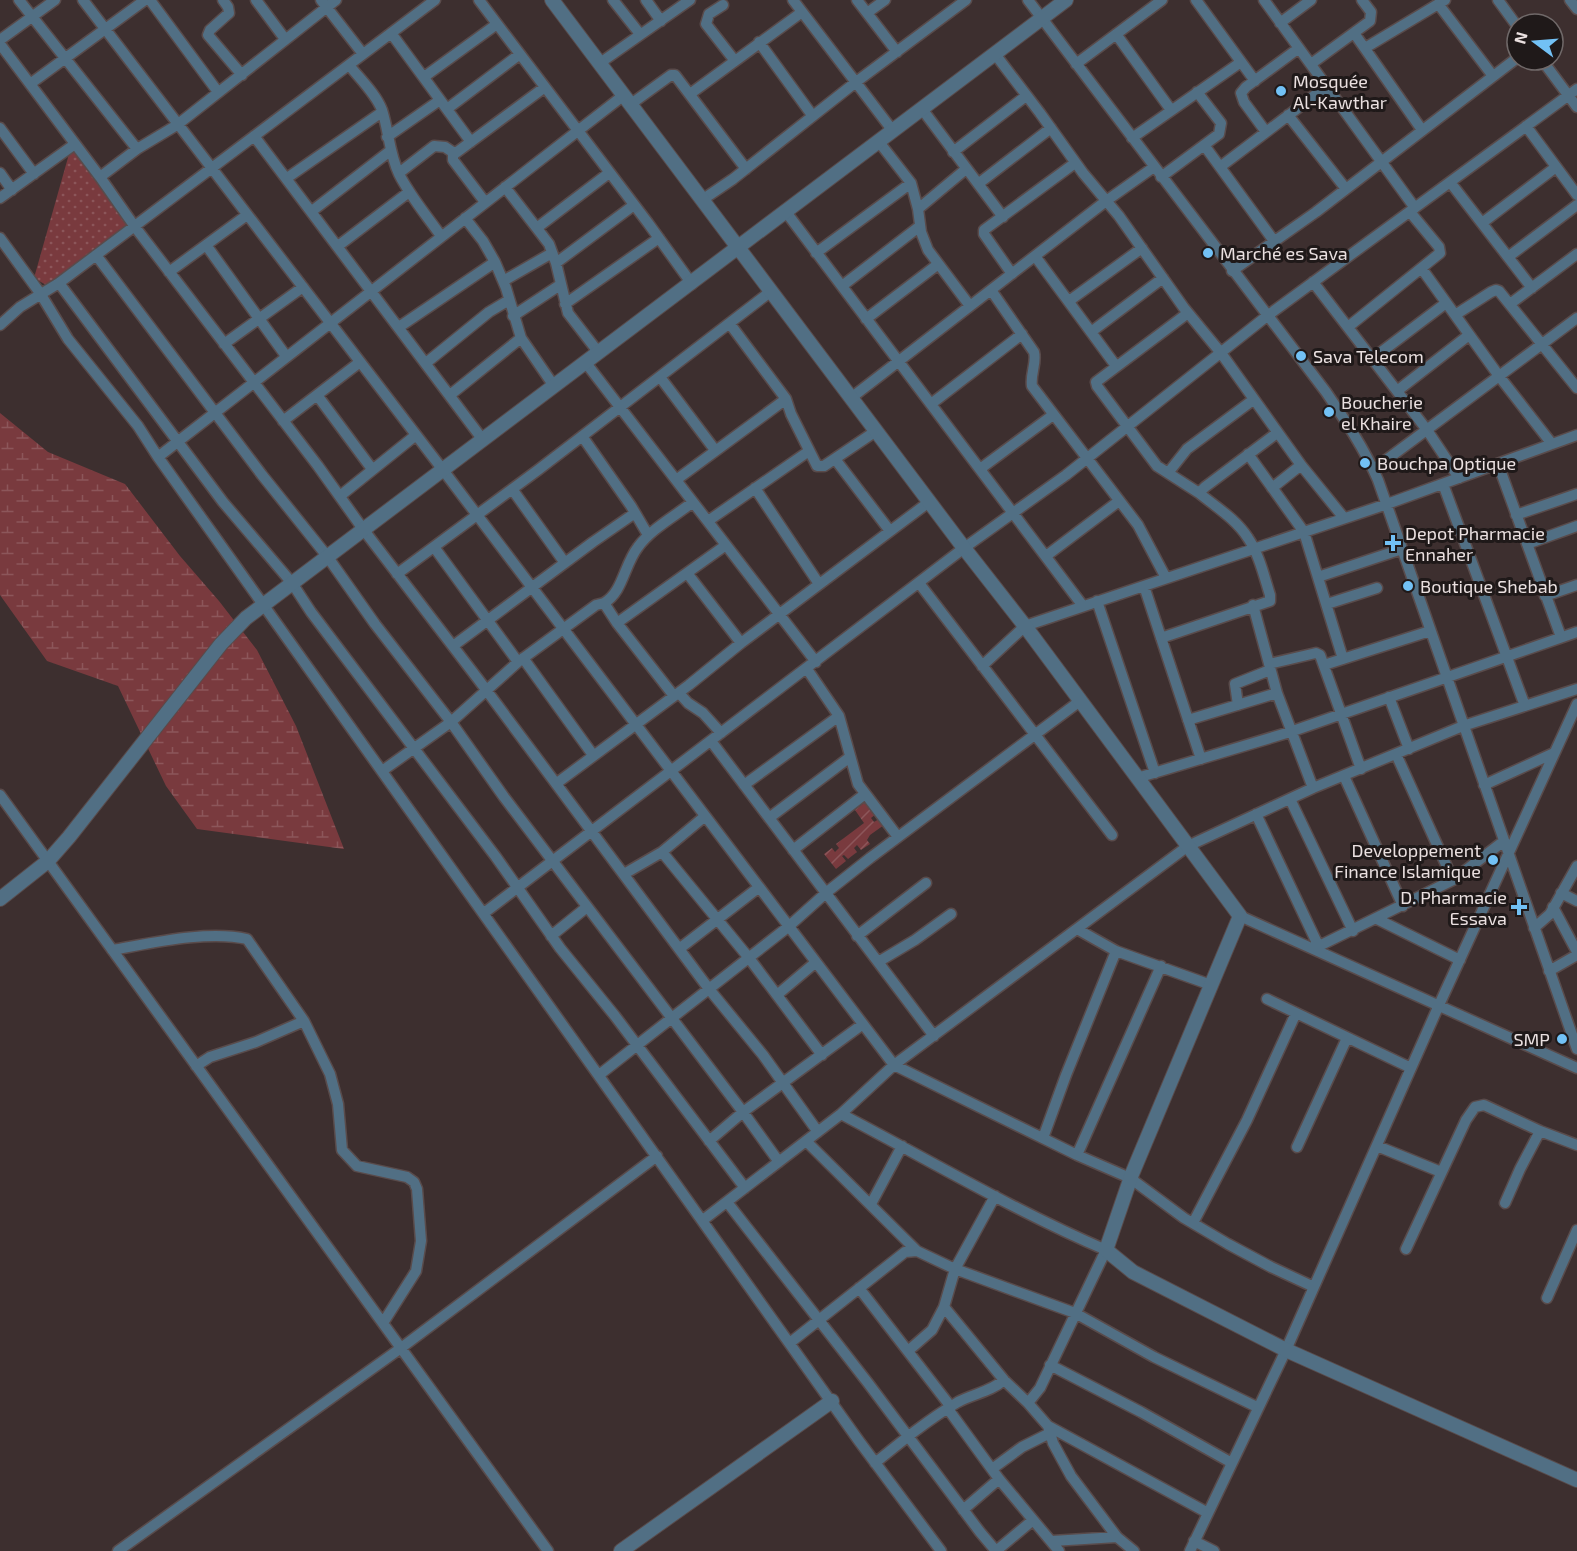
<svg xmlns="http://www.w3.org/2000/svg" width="1577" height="1551" font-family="'Exo 2',sans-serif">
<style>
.grass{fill:url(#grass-dots)}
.wetland{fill:url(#wetland-marsh)}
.garden{fill:url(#garden-furrows)}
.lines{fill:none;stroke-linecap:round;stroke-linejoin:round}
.minor-casing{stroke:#594b4b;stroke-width:13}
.tertiary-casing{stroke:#594b4b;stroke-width:16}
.minor{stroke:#516f84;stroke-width:10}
.tertiary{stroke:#516f84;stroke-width:14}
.poi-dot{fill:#72c1f5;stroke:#1f1919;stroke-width:2}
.labels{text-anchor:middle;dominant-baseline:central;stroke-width:6;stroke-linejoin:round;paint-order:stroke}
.poi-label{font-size:18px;fill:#eae0e0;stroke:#1f1919;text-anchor:start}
</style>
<defs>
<pattern id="grass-dots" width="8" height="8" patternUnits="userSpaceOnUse" patternTransform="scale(1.5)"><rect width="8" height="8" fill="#793a3e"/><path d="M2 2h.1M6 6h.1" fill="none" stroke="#8c565a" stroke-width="1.8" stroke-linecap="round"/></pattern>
<pattern id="wetland-marsh" width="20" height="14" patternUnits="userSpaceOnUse" patternTransform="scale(1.5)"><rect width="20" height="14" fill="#793a3e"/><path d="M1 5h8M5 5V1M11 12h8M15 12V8" fill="none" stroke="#8c565a"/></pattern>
<pattern id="garden-furrows" width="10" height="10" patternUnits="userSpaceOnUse" patternTransform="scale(1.5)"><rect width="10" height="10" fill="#793a3e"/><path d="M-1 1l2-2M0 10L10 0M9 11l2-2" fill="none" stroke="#8c565a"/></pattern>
</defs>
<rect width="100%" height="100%" fill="#3d2f2f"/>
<path class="grass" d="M74,150L129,226L46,285L34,278L69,154Z"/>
<path class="wetland" d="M0,413L48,452L125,484L180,556L219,601L257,650L296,726L344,849L197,829L166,786L118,686L47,661L0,595Z"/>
<path class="garden" d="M865,802L876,814L871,818L874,822L879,819L884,825L870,835L867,840L870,844L861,850L857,845L854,848L857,852L848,859L844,855L842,856L846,861L836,869L824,854L832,848L835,852L839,848L836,844L864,823L855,810Z"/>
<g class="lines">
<defs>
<path id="minor" d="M19,0L137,149
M83,0L443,470L894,1065L841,1114L703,1220
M150,0L218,92
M223,0L228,7L229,13L210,30L208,35L242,75
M256,0L285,39
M321,0L363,54
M479,0L648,223L692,284
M613,0L640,34
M646,0L661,21
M793,0L893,131
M857,0L897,52
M1028,0L1326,392C1345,420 1364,448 1378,480L1577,1049
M1196,0L1255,81
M1264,0L1415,208
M1498,0L1517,26
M1570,0L1577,9
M723,5L709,14L706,24L735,61
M1439,5L1493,76
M867,13L885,0
M1280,23L1311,0
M391,33L471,142
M1354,33L1422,130
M1116,34L1171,110
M0,40L55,0
M759,42L812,115
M0,44L100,177L135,227L318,466L363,529L478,679L709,989L763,1055L818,1132
M1365,48L1445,0
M995,54L1040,113L1083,173L1119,216L1184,308L1221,353L1301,465L1344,518
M1542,60L1577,107
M600,63L690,0
M1076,64L1162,0
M1311,64L1370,21L1371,12L1362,0
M349,65C360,79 376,94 382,110C389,132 389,153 399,174C410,196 427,216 441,236
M424,77L497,24
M30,84L145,0
M690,94L802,12
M631,104L671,75H675L746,169
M447,109L520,54
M922,109L1003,217
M1288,115L1346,189
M1526,126L1577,195
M0,128L34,174
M1266,132L1244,102L1241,93L1246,87L1299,48
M254,136L483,440
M387,137L440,100
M1132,138L1241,62
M879,142L911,183L918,209L921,232L928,250L970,306
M1204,145L1274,241
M953,152L1026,96
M1220,167L1327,86
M0,173L12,190
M399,173L434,146L445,147L454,153
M100,177L137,149L177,125L336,0
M1161,177L1219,134L1221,123L1197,92
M287,178L382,112
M1450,182L1532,288
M978,184L1051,128
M505,187L549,244L556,263L568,313L599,353
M0,198L75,144
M702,200L733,179L856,82L966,0
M485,202L453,160V155L545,87
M918,209L966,169
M312,211L390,151
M786,212L1083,606
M465,218L483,241L495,262L506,288L521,338L554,386
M1482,223L1556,167
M538,227L609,173
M0,238L40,293L68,339L138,426L158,457L859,1441L941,1551
M206,245L286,356
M338,246L409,192
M816,253L911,183
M96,255L262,475L327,556L375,624L451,722L504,797L743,1112L779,1162
M1035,256L1116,366
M1508,257L1577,205
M556,263L634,205
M1422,269L1499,376L1552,444
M1232,271L1316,212L1517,58
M169,272L247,215
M1012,274L984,234V230L1075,163
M503,281L552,253
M1313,282L1427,430L1459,478
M59,283L223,502L292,583L311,612L496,857L560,948L615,1016L745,1188
M842,286L920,226
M991,290L1034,352C1037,363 1030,374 1032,386L1138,525L1166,578
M1069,301L1142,248
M565,304L659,238
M1510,304L1577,254
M1188,313L1096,382L1097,386L1157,466L1199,493L1205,487L1277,433
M1455,315L1491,292L1496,290L1499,291L1577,388
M513,316L560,285
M866,319L937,265
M730,324L786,399L791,414L817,466H824L876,431
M0,325L20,307L59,283L435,0
M399,327L495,262
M1348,327L1440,253L1439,247L1410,212
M1091,332L1163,278
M224,344L303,287
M1372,359L1446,303
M426,363L489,312L509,300
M586,363L816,662
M660,377L715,450
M1397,391L1469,335
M317,395L372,469
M450,395L521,338
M851,398L1106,201L1154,167
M931,404L1022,334
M283,421L360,362
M582,436L631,506L648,535
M1248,454L1304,532L1343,659
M158,457L624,95
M835,459L890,531
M1498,464L1561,637
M980,469L1053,415
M1374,469L1577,318
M1168,473L1187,449L1253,400
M676,480L786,399
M1443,484L1525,706
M755,488L819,584
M1272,488L1301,465
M512,489L565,563
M340,496L416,435
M1516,515L1577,494
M708,521L809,451
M1527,544L1577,526
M434,547L518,662
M1046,556L1119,501
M687,573L741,643
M397,574L538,470L770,292
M1318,577L1402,549
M919,583L1112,835
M1144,586L1201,759
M1545,596L1577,585
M1097,601L1155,773
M604,603C623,592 624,565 638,547C651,529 675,516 693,502
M1327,604L1377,588
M1253,605L1277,693L1313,788
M617,623L726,545
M1161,638L1270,601V595C1264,576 1259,554 1248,538C1236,519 1216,507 1199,493
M453,646L593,542L635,513
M523,658L593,755
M1269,664L1316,653L1320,655L1361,769
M1324,665L1430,631
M982,666L1025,626L1387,504L1577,435
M807,669L839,716L858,784L898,837
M679,693L688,703L703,713L721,733
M1389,697L1409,749
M1238,705L1235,684L1270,670
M1188,720L1277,693
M711,741L934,1036
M1396,754L1453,880
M382,771L451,722L518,662L596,605L604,603L617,623L674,696
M1344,776L1403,906
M1137,778L1290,732L1577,632
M557,783L689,685L741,643L929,502
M744,785L839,716
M1484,785L1554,753
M0,795L548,1551
M1290,799L1353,931
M1256,814L1319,947
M769,818L850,757
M793,850L865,794
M662,852L749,958L822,1055
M624,874L662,852L704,817
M1561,893L1577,901
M1553,907L1577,952
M484,913L964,548L1066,475L1267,316L1577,89
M1240,916L1577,1068
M1377,919L1460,960
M1534,928L1550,914L1577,866
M551,936L587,907
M857,936L926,883
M679,949L758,888
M1313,949L1453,880L1504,841
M112,950C152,943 208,930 247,939L304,1021L330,1074L338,1104L342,1150L357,1166L407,1177L414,1182L417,1189L421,1241L416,1271L383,1323
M1116,951L1211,985
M878,962L915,940L951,914
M1549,971L1577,955
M777,995L816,962
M1267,999L1411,1068
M196,1066L210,1057L256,1042L304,1021
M599,1075L788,927L827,892L870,858L1080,701
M841,1114C929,1160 1015,1211 1106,1250L1040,1388L1028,1403L1004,1380C992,1391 973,1394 958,1402C929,1419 902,1441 875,1463
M1043,1138L1066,1075L1116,951L1077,929
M709,1141L743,1112L863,1024
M806,1141L917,1251
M1377,1146L1441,1172
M1297,1147L1347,1038
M1077,1155L1161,966
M727,1202L868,1383L980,1532L996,1551
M1505,1203L1520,1169L1540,1131
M871,1204L902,1146
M1193,1223L1247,1120L1296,1013
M1406,1249L1466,1120L1475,1107L1484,1105L1540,1131L1577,1145
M1314,1287L1271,1267L1228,1244L1184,1218L1130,1178L1077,1155L894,1065L1188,846L1313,788L1463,726L1577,689
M859,1288L951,1407
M1547,1298L1577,1230
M944,1307L1004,1380
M791,1342L905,1252L917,1251L955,1269L995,1196
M908,1351L932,1330L944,1307L955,1269L1075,1313L1154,1357L1257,1407
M1050,1365L1141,1412L1232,1463
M1028,1403L1048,1426L1053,1443L1071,1476L1117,1537L1134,1551
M948,1409L999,1479L1059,1551
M1048,1426L1208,1513
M992,1469L1022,1447L1050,1433
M963,1510L999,1479
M1052,1541L1117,1537
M1194,1541L1214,1551
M118,1551L401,1348L657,1156
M996,1551L1033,1520
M1190,1551L1286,1350L1439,1005L1577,704"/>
<path id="tertiary" d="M552,0L964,548L1025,626L1240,916L1132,1174L1106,1250L1133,1272L1286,1350L1577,1480
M0,899L48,861L69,837L221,644L246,618L1066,0
M621,1551L832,1401"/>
</defs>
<use href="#minor" class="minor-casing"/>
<use href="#tertiary" class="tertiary-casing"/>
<use href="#minor" class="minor"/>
<use href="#tertiary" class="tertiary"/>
</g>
<g class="poi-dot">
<circle cx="1281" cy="91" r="6"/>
<circle cx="1208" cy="253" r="6"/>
<circle cx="1301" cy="356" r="6"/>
<circle cx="1329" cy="412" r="6"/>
<circle cx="1365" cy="463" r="6"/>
<path d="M1390 534h6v6h6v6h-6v6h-6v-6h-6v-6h6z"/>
<circle cx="1408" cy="586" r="6"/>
<circle cx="1493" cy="860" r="6"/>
<path d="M1516 898h6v6h6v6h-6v6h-6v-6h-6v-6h6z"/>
<circle cx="1562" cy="1039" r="6"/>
</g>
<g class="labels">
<g class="poi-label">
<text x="1293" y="81">Mosquée<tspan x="1293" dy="21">Al-Kawthar</tspan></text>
<text x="1220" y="253">Marché es Sava</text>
<text x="1313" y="356">Sava Telecom</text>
<text x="1341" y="402">Boucherie<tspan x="1341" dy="21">el Khaire</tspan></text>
<text x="1377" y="463">Bouchpa Optique</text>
<text x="1405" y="533">Depot Pharmacie<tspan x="1405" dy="21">Ennaher</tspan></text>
<text x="1420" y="586">Boutique Shebab</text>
<text x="1481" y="850" text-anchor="end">Developpement<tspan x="1481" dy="21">Finance Islamique</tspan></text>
<text x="1507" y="897" text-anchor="end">D. Pharmacie<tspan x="1507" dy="21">Essava</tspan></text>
<text x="1550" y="1039" text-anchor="end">SMP</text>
</g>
</g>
<g transform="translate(1535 42) rotate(286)"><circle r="28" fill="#1f1919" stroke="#706969" stroke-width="1.5"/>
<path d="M0-4.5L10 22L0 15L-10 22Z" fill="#72c1f5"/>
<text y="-9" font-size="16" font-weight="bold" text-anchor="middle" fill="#eae0e0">N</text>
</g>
</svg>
